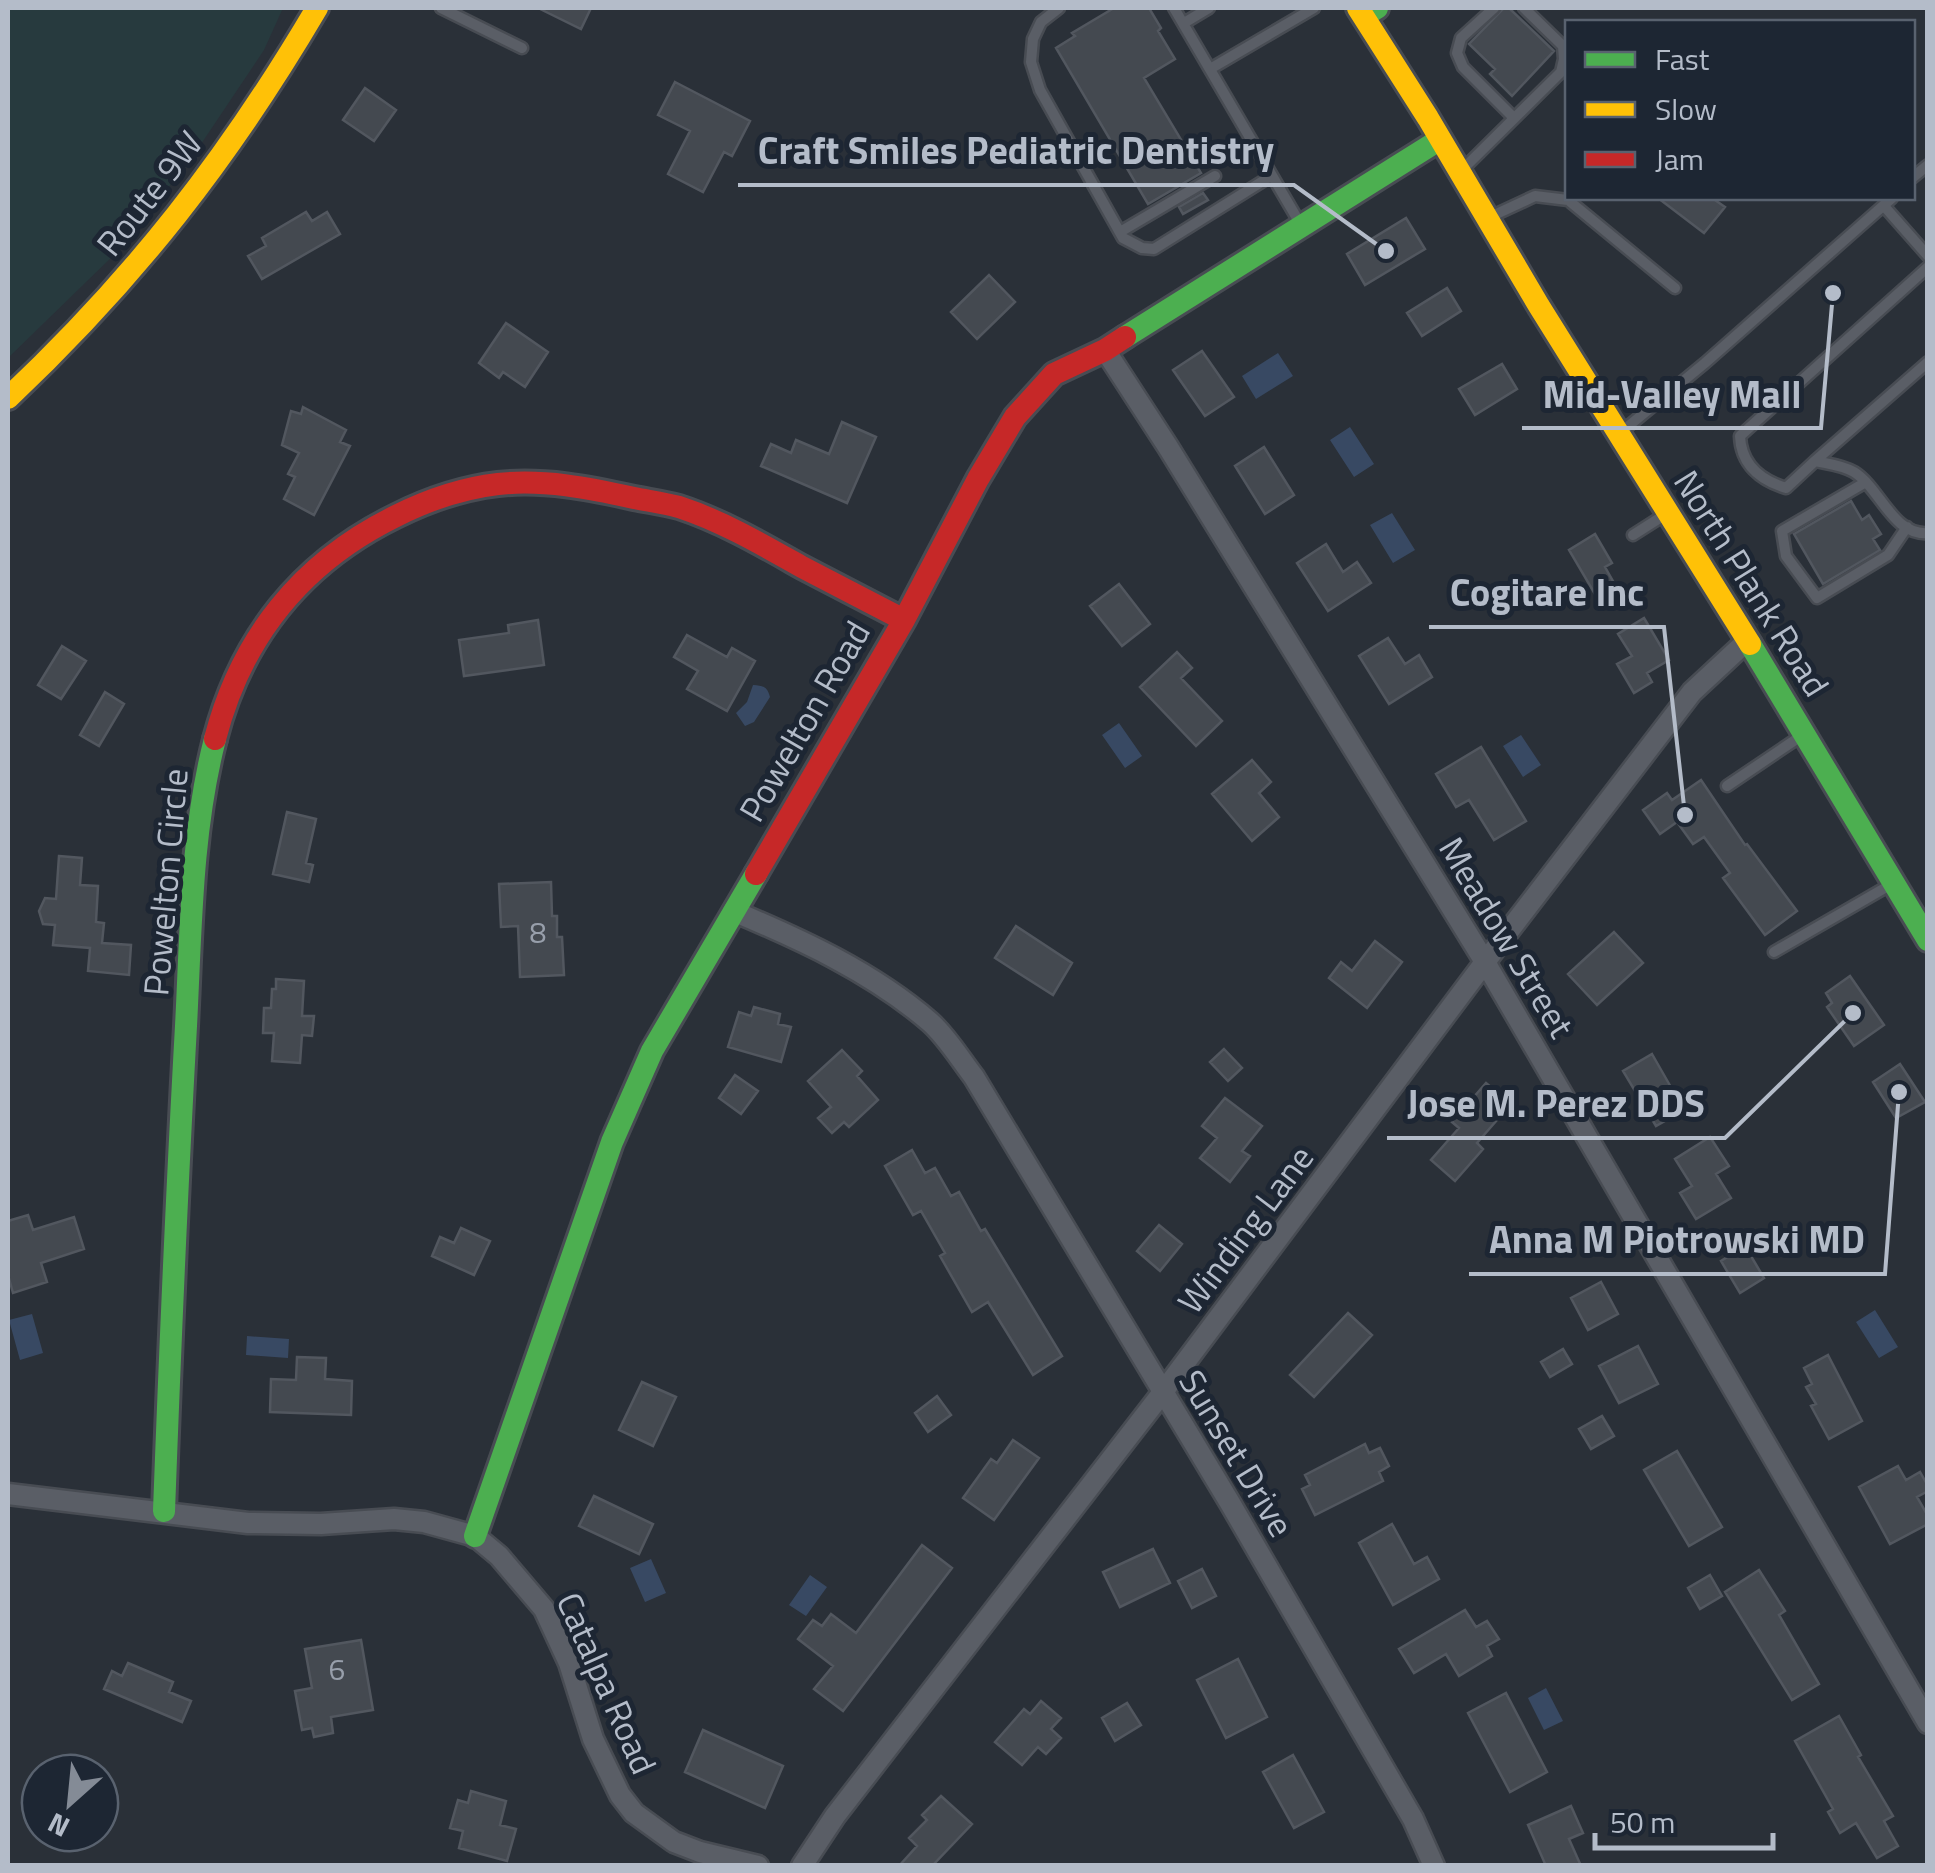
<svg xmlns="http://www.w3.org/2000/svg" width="1935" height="1873" font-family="'Titillium Web',sans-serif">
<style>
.green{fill:#273a3e}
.water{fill:#384963}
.building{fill:#444950;stroke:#52575f;stroke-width:2.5}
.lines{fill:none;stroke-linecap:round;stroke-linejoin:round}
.lane-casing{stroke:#484c53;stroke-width:15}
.street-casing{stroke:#484c53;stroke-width:25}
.fast-casing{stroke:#484c53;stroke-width:28}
.slow-casing{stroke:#484c53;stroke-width:28}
.jam-casing{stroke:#484c53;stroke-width:28}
.lane{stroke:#5a5e66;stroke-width:10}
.street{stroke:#5a5e66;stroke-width:20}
.fast{stroke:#4caf50;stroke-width:22}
.slow{stroke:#ffc107;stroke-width:22}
.jam{stroke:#c62828;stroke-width:22}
.labels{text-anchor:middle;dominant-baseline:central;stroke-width:10;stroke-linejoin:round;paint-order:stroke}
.number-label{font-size:30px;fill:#989fab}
.street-label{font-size:35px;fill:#b4bcc9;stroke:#1d2633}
.leader{fill:none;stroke:#b4bcc9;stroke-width:4}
.callout-dot{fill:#b4bcc9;stroke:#1d2633;stroke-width:4}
.callout-label{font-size:38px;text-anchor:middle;font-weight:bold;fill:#b4bcc9;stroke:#1d2633;stroke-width:10;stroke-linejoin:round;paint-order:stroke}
</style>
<rect width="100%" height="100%" fill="#2a3038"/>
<path class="green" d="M8,8H283L264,50L193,156L120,249L8,358Z"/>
<path class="water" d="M1278,353L1293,376L1256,399L1242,376Z
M1350,427L1374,464L1354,477L1330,440Z
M1392,513L1415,550L1393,563L1370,525Z
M753,685C763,686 767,686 770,697L754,722L745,726L736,713L747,702Z
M1119,723L1142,756L1125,768L1102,735Z
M1521,735L1541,765L1523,777L1503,746Z
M1875,1310L1898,1347L1879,1358L1856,1322Z
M32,1314L43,1353L20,1360L9,1320Z
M247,1336L289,1339L288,1358L246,1355Z
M651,1559L666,1593L645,1602L630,1568Z
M810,1575L827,1587L806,1616L789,1605Z
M1546,1688L1563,1721L1544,1730L1528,1698Z"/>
<path class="building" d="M538,8H591L581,29Z
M1114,8H1149L1161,28L1158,31L1175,59L1144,78L1201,173L1148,204L1056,48L1075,36L1072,33Z
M1504,8H1509L1554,51L1512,96L1490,74L1495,69L1469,44Z
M675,82L750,121L732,156L724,152L703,192L668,174L690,131L658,115Z
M365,88L396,110L374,141L343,120Z
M1203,193L1208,200L1183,214L1179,207Z
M1658,198H1712L1725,207L1704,233Z
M306,212L312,221L327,212L340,234L262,279L248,256L266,246L262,238Z
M1406,218L1425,249L1365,285L1347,254Z
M989,275L1015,302L977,339L951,312Z
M1447,288L1461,311L1422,336L1407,313Z
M506,323L548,352L525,387L503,372L499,378L479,363Z
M1202,351L1234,397L1205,416L1173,370Z
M1502,364L1517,389L1475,415L1459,389Z
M303,407L346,430L340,442L350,446L314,515L284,499L295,477L288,474L299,453L282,445L291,411L301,414Z
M842,422L876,437L847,503L761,466L771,444L791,453L796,440L829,454Z
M1264,447L1294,495L1265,514L1235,466Z
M1851,501L1862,520L1869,515L1881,534L1873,539L1880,550L1823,584L1794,534Z
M1595,534L1612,563L1605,567L1618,590L1599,601L1569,550Z
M1326,544L1343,572L1357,562L1371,583L1328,611L1297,563Z
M1119,584L1150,624L1122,646L1090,606Z
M1644,618L1669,660L1647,673L1652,682L1634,693L1617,664L1632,656L1618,634Z
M538,620L544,665L464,676L459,640L509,633L508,625Z
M687,635L727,657L732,648L755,661L727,711L687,689L698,671L674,657Z
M1388,638L1405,664L1419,655L1432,677L1389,704L1359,656Z
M62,646L86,661L61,699L38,685Z
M1177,652L1192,668L1181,678L1222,721L1196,746L1140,687Z
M105,692L124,704L99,746L80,735Z
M1481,747L1526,821L1494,840L1469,800L1456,807L1436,774Z
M1252,760L1271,782L1259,793L1279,817L1252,841L1212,794Z
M1701,780L1745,845L1747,844L1797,911L1765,935L1723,878L1730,873L1704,837L1693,844L1677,822L1660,834L1643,810L1667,793L1672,800Z
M287,812L316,819L306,863L313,865L309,882L273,874Z
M59,856L82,858L80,885L98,886L96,922L104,923L102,943L131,945L129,975L88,971L90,948L53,945L55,925L43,924L39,911L45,898L56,899Z
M551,882L552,916H557V937H562L564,975L520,977L518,926L501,927L499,884Z
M1016,926L1072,963L1053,995L995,958Z
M1614,932L1643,963L1597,1005L1568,974Z
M1375,941L1402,962L1367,1008L1329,978L1341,962L1352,971Z
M1850,976L1884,1025L1854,1046L1827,1007L1832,1003L1826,993Z
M276,979L304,981L302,1016H314L312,1036L302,1035L300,1063L272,1061L274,1033H263L264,1008H271L272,989H276Z
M754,1007L780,1014L778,1024L791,1027L781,1062L728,1047L739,1012L751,1016Z
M1224,1049L1242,1068L1228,1081L1210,1062Z
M842,1050L862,1071L857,1076L878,1100L849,1127L844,1122L832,1133L818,1118L831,1107L808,1081Z
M1652,1054L1684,1110L1656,1126L1623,1071Z
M1900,1064L1925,1102L1896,1118L1873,1082Z
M735,1075L758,1091L741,1114L719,1098Z
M1486,1083L1511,1104L1477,1143L1483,1149L1455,1181L1431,1160L1459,1128L1452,1122Z
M1225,1098L1262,1126L1242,1151L1250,1156L1230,1182L1200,1158L1217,1138L1202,1126Z
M1710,1137L1729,1166L1716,1174L1731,1198L1696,1219L1680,1193L1692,1186L1675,1159Z
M912,1150L925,1173L935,1168L951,1196L959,1192L981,1231L985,1229L1062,1356L1033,1375L988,1302L972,1312L940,1256L945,1253L921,1211L913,1215L885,1166Z
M28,1215L33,1230L74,1217L84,1249L41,1263L47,1282L13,1293L8,1275V1221Z
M1159,1225L1182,1244L1160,1271L1137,1251Z
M461,1228L490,1241L474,1275L432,1256L440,1237L454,1243Z
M1745,1246L1764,1278L1740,1293L1721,1261Z
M1601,1282L1618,1314L1588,1330L1571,1298Z
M1348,1313L1372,1335L1314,1397L1290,1375Z
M1638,1346L1658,1384L1619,1403L1599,1366Z
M1563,1349L1572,1364L1550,1377L1541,1362Z
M1828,1355L1862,1421L1829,1439L1811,1406L1816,1404L1806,1387L1812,1384L1804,1368Z
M297,1357L326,1358L325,1379L352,1381L351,1415L270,1412L271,1379L296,1380Z
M642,1382L676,1397L653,1446L619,1430Z
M937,1396L951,1415L928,1432L915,1413Z
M1602,1416L1614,1436L1591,1449L1579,1429Z
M1013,1440L1039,1458L994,1520L963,1498L991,1459L997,1463Z
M1365,1444L1369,1453L1380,1448L1389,1466L1379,1472L1383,1481L1315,1515L1302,1489L1310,1485L1305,1475Z
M1677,1451L1722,1527L1689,1546L1644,1470Z
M1898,1466L1906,1480L1920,1472L1928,1486V1491L1917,1497L1928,1516V1524L1890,1544L1859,1487Z
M594,1496L653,1524L639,1554L579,1526Z
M1392,1524L1414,1564L1427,1557L1439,1579L1393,1605L1359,1543Z
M922,1545L952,1568L843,1711L814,1689L833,1666L798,1639L813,1620L822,1626L831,1614L856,1633Z
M1153,1549L1170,1583L1120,1607L1103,1572Z
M1202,1569L1216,1596L1192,1608L1178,1581Z
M1759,1570L1785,1611L1779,1615L1819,1684L1792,1700L1725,1592Z
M1710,1575L1722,1596L1700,1609L1688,1588Z
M1465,1610L1476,1627L1487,1621L1499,1639L1487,1646L1492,1656L1459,1676L1446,1654L1414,1673L1399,1649Z
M361,1640L373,1710L331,1717L333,1733L314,1737L312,1728L302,1730L295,1691L312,1688L305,1649Z
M1238,1659L1267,1717L1226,1738L1197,1680Z
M128,1663L173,1682L169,1692L191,1701L182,1722L104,1689L112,1671L122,1676Z
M1506,1693L1547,1772L1510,1792L1468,1713Z
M1041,1701L1061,1718L1051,1729L1061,1738L1046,1754L1038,1747L1022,1765L995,1742L1024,1709L1030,1714Z
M1127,1703L1141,1725L1115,1741L1102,1718Z
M1839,1716L1861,1755L1858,1757L1893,1816L1884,1821L1898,1846L1877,1858L1856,1823L1840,1833L1828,1812L1833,1809L1795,1741Z
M703,1730L783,1766L765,1808L685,1772Z
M1293,1755L1324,1812L1294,1828L1263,1772Z
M471,1791L506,1801L500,1825L516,1829L507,1861L459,1848L463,1831L450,1828L458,1800L468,1803Z
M941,1796L972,1824L932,1866H899L917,1846L909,1838L927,1820L922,1815Z
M1571,1806L1583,1833L1569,1839L1581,1866H1546L1528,1825Z"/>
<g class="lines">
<defs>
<path id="lane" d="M441,8L522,48
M1059,8L1041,22L1033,39L1031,62L1040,90L1123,238L1142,248L1154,249L1271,176
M1174,8L1301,225
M1494,8L1461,38L1457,53L1463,67L1514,118
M1184,23L1209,8
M1210,69L1314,8
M1463,169L1561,72L1564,59L1563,46L1524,8
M1912,178L1928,165
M1884,206L1928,256
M1492,216L1535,196L1568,200L1675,288
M1120,232L1215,176
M1928,267L1740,436C1741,464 1760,480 1786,488L1815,461C1829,464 1842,465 1854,472C1880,488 1893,536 1928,533
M1620,433L1705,363L1892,198
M1815,461L1928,362
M1866,482L1782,531L1786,556L1817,598L1888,555L1907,527
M1633,535L1666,514
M1727,786L1804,734
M1774,952L1890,885"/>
<path id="street" d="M1105,350L1168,447L1485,962L1928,1723
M733,911C802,940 872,972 930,1022C947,1037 960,1059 974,1077L1230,1503L1413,1819L1434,1866
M8,1494L248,1523L321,1524L394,1519L424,1522L475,1536L499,1556L544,1609L569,1663L593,1739L620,1795L634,1813L674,1842L700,1852L758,1866
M802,1866L835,1816L1163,1392L1485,962L1692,692L1748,640"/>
<path id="fast" d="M1364,16L1377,8
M1125,337L1439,140
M1750,644L1928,940
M164,1511C170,1349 177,1187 186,1026C191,930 191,832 215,739
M475,1536L612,1142L652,1051L756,874"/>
<path id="slow" d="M1358,8L1428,118L1539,306L1750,644
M8,398C135,278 228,159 317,8"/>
<path id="jam" d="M215,739C241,638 302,562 396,516C428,500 463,488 498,484C544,479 589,488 634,498C649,501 664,503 679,507C722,521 763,545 802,567C836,585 870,602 904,620
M756,874L904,620L978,479L1015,417L1054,374L1105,350L1125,337"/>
</defs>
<use href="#lane" class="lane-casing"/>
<use href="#street" class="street-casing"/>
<use href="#fast" class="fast-casing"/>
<use href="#slow" class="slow-casing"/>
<use href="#jam" class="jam-casing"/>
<use href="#lane" class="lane"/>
<use href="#street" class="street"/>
<use href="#fast" class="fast"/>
<use href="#slow" class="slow"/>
<use href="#jam" class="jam"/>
</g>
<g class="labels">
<g class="number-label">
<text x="538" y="932">8</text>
<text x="337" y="1669">6</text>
</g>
<g class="street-label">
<text transform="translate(149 193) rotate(-52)">Route 9W</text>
<text transform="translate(1752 583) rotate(58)">North Plank Road</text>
<text transform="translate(804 721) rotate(-60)">Powelton Road</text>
<text transform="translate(165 882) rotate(-85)">Powelton Circle</text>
<text transform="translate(1507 937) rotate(59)">Meadow Street</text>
<text transform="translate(1245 1229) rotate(-53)">Winding Lane</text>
<text transform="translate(1237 1453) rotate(59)">Sunset Drive</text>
<text transform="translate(607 1683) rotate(66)">Catalpa Road</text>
</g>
</g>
<path class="leader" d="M1386 251L1294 185H738M1833 293L1821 428H1522M1685 815L1664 627H1429M1853 1013L1725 1138H1387M1899 1092L1885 1274H1469"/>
<g class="callout-dot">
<circle cx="1386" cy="251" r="10"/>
<circle cx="1833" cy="293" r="10"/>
<circle cx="1685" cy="815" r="10"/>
<circle cx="1853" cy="1013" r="10"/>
<circle cx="1899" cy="1092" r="10"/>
</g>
<g class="callout-label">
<text x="1016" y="164">Craft Smiles Pediatric Dentistry</text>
<text x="1672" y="408">Mid-Valley Mall</text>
<text x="1547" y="606">Cogitare Inc</text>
<text x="1556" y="1117">Jose M. Perez DDS</text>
<text x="1677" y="1253">Anna M Piotrowski MD</text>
</g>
<rect width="1935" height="1873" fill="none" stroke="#b4bcc9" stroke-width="20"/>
<rect x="1565" y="20" width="350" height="180" fill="#1d2633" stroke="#59626f" stroke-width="2.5"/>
<rect x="1585" y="52" width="50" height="15" fill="#4caf50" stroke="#59626f" stroke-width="2.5"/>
<text x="1655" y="70" font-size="30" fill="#b4bcc9">Fast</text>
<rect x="1585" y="102" width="50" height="15" fill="#ffc107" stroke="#59626f" stroke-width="2.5"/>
<text x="1655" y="120" font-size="30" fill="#b4bcc9">Slow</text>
<rect x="1585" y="152" width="50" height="15" fill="#c62828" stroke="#59626f" stroke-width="2.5"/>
<text x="1655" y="170" font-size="30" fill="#b4bcc9">Jam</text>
<g transform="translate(70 1803) rotate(207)"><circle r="48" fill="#1d2633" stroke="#59626f" stroke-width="2.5"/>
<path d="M0-8L18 38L0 25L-18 38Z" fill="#848b96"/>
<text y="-15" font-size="28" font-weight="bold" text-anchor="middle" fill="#b4bcc9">N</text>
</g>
<path d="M1595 1833v15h178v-15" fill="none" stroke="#b4bcc9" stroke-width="5"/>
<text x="1610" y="1833" font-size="30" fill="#b4bcc9" stroke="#1d2633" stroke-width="8" paint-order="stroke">50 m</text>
</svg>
